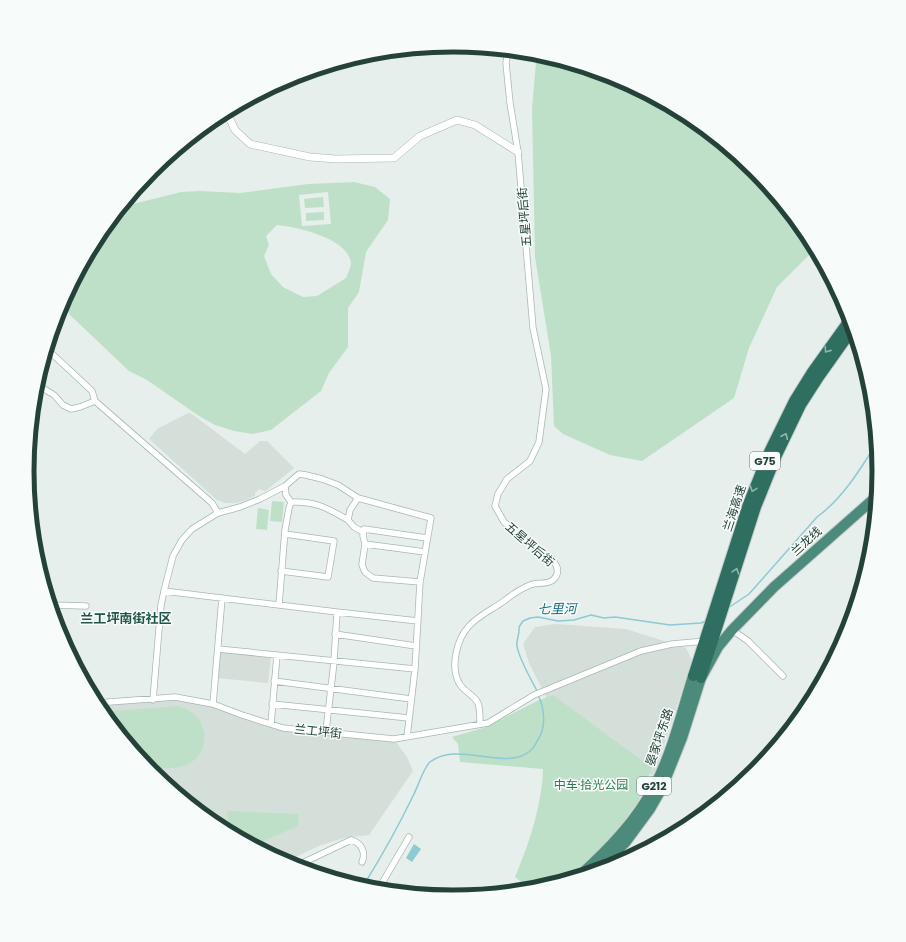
<svg xmlns="http://www.w3.org/2000/svg" width="906" height="942" font-family="Poppins,'Noto Sans SC',sans-serif">
<style>
.built{fill:#d4dfda}
.green{fill:#bfe0c8;fill-rule:evenodd}
.water{fill:#8ec9d4}
.lines{fill:none;stroke-linecap:round;stroke-linejoin:round}
.stream{stroke:#8ec9d4;stroke-width:1.5}
.minor-casing{stroke:#a8b8b2;stroke-width:7}
.tertiary-casing{stroke:#a8b8b2;stroke-width:8}
.trunk-casing{stroke:#c2cac8;stroke-width:12}
.motorway-casing{stroke:#c2cac8;stroke-width:12}
.minor{stroke:#fff;stroke-width:5.5}
.tertiary{stroke:#fff;stroke-width:7}
.trunk{stroke:#4c8a7c;stroke-width:10}
.motorway{stroke:#2f6f62;stroke-width:10}
.oneway{stroke:#93b5ae}
.labels{text-anchor:middle;dominant-baseline:central;stroke-width:3;stroke-linejoin:round;paint-order:stroke}
.shield{fill:#f7fbf9;stroke:#637a73;stroke-width:1}
.shield-label{font-size:11px;font-weight:bold;fill:#24423a}
.street-label{font-size:12px;fill:#24423a;stroke:#f7fbf9}
.park-label{font-size:12px;fill:#2d7a4b;stroke:#f7fbf9}
.water-label{font-size:13px;font-style:italic;fill:#1c6f80;stroke:#f7fbf9}
.neighbourhood-label{font-size:13px;font-weight:bold;fill:#1f5548;stroke:#f7fbf9}
.rim{fill:none;stroke:#24423a;stroke-width:5}
</style>
<rect width="100%" height="100%" fill="#e6efeb"/>
<path class="built" d="M188,413L192,414L245,454L260,441H267L294,468L268,489L265,491L259,489L255,493V496L246,500L236,503H225L217,500L149,439L157,429Z
M556,624L626,629L686,648L692,660L657,767L652,776L562,704L552,709L529,663L523,644L535,627Z
M219,651L271,656L268,683L216,678Z
M175,697L213,704L283,728L394,739L407,757L413,771L369,835L344,838L321,845L285,862L216,825L152,772L96,703Z"/>
<path class="green" d="M539,54L616,78L690,117L754,170L807,235L815,249L777,287L749,348L734,398L642,461L610,455L563,434L554,426L551,356L535,257L532,108L536,63Z
M354,182L375,187L390,199L388,220L366,252L359,292L348,308V347L329,373L321,391L271,430L253,434L234,431L215,425L199,416L147,380L129,371L70,315L63,301L99,234L121,207L181,192L200,191L240,193L308,184ZM328,192L331,224L302,226L299,195ZM277,225C297,227 348,238 351,263C351,267 348,273 346,278L317,296L303,297L283,287L271,274L264,256L269,245L266,236Z
M323,197L324,207L305,208L304,199Z
M324,212V220L306,221V213Z
M272,501L284,502L282,522L270,521Z
M258,508L269,510L267,530L256,529Z
M553,695L652,768L638,802L609,841L566,880L530,889L515,877C529,844 542,805 543,769L460,762L458,744L452,737L486,727L537,701Z
M178,706C185,708 192,711 197,717C210,732 206,757 186,765C177,769 159,768 149,769L102,712Z
M227,811L299,814L298,826L254,845L229,832Z"/>
<path class="water" d="M414,844L421,849L412,862L406,858Z"/>
<g class="lines">
<path class="stream" d="M728,608L749,594L817,517C842,499 860,470 876,444
M537,691C531,679 519,659 517,646C516,639 520,634 519,627L523,621L530,618L538,617L558,621L574,620L591,615L604,618L615,617L670,625L701,623L706,621
M361,886L365,883C383,854 399,825 414,794C418,786 424,767 430,762C457,740 506,772 530,751C534,748 537,741 540,736C546,724 544,707 538,695"/>
<defs>
<path id="minor" d="M47,349L92,391L95,401L212,503L218,513
M36,384L54,395L63,405L71,409L80,407L95,401
M285,486L286,495L291,502C316,501 327,508 348,520
M358,498L350,510L348,520L354,527L363,532
M365,544L363,536L364,529L427,538
M281,571L328,577L334,541L285,534
M420,582L373,578L365,572L362,565L365,544L425,552
M164,591L173,556L182,540L192,529L218,513L240,507L260,499L285,486L299,474L306,475L322,479L338,485L358,498L431,518L420,582L415,669L407,737
M51,605L86,606
M279,605L285,530L289,508L291,502
M337,612L418,621
M732,630L748,641L783,676
M335,634L416,646
M218,649L415,669
M274,681L411,699
M153,700L161,605L164,591L337,612L334,662L326,731
M96,703L175,697L213,704L242,715L283,728L394,739L488,723L534,695L641,651L672,644L706,641
M213,704L222,598
M272,704L409,718
M271,724L277,655
M480,724C480,718 480,709 478,703C474,695 463,691 459,683C450,666 457,639 469,626C479,615 493,609 504,601C513,594 520,589 530,585C537,582 547,585 553,580C560,574 558,566 553,561L504,522L495,506L498,494L507,479L530,461L539,442L546,389L533,328L518,152L510,103L506,63L508,50
M296,866L351,840C362,843 366,853 362,862
M378,890L409,837"/>
<path id="tertiary" d="M226,111L235,130L250,144L310,157L336,159L394,158L420,136L457,120L475,125L518,152"/>
<path id="trunk" d="M597,870L625,843L650,809L662,788L682,738L701,678L718,647L732,630L774,587L877,496
M579,876C609,849 636,821 655,785C672,753 682,711 693,676L697,669"/>
<path id="motorway" d="M693,676L748,504L769,452L794,401L812,372L850,319
M701,678L756,507L777,455L801,405L819,377L853,329"/>
</defs>
<use href="#minor" class="minor-casing"/>
<use href="#tertiary" class="tertiary-casing"/>
<use href="#trunk" class="trunk-casing"/>
<use href="#motorway" class="motorway-casing"/>
<use href="#minor" class="minor"/>
<use href="#tertiary" class="tertiary"/>
<use href="#trunk" class="trunk"/>
<use href="#motorway" class="motorway"/>
</g>
<defs><path id="oneway-chevron" d="M-2-3.5L2.5 0L-2 3.5" fill="none" stroke-width="1.6" stroke-linecap="round" stroke-linejoin="round"/></defs>
<g class="oneway">
<use href="#oneway-chevron" transform="translate(827 350) rotate(125)"/>
<use href="#oneway-chevron" transform="translate(785 436) rotate(-65)"/>
<use href="#oneway-chevron" transform="translate(753 489) rotate(110)"/>
<use href="#oneway-chevron" transform="translate(736 571) rotate(-72)"/>
</g>
<g class="labels">
<g class="shield">
<rect x="750" y="452" width="30" height="18" rx="3"/>
<rect x="637" y="777" width="34" height="18" rx="3"/>
</g>
<g class="shield-label">
<text x="765" y="461">G75</text>
<text x="654" y="786">G212</text>
</g>
<g class="street-label">
<text transform="translate(524 217) rotate(-95)">五星坪后街</text>
<text transform="translate(734 508) rotate(-72)">兰海高速</text>
<text transform="translate(806 541) rotate(-42)">兰龙线</text>
<text transform="translate(530 544) rotate(41)">五星坪后街</text>
<text transform="translate(318 731) rotate(6)">兰工坪街</text>
<text transform="translate(659 737) rotate(-71)">晏家坪东路</text>
</g>
<g class="park-label">
<text x="591" y="784">中车·拾光公园</text>
</g>
<g class="water-label">
<text transform="translate(557 609) rotate(-1)">七里河</text>
</g>
<g class="neighbourhood-label">
<text x="126" y="618">兰工坪南街社区</text>
</g>
</g>
<path d="M0 0H906V942H0ZM34 471a419 419 0 1 1 838 0a419 419 0 1 1-838 0Z" fill="#f7fbf9" fill-rule="evenodd"/>
<path class="rim" d="M34 471a419 419 0 1 1 838 0a419 419 0 1 1-838 0Z"/>
</svg>
